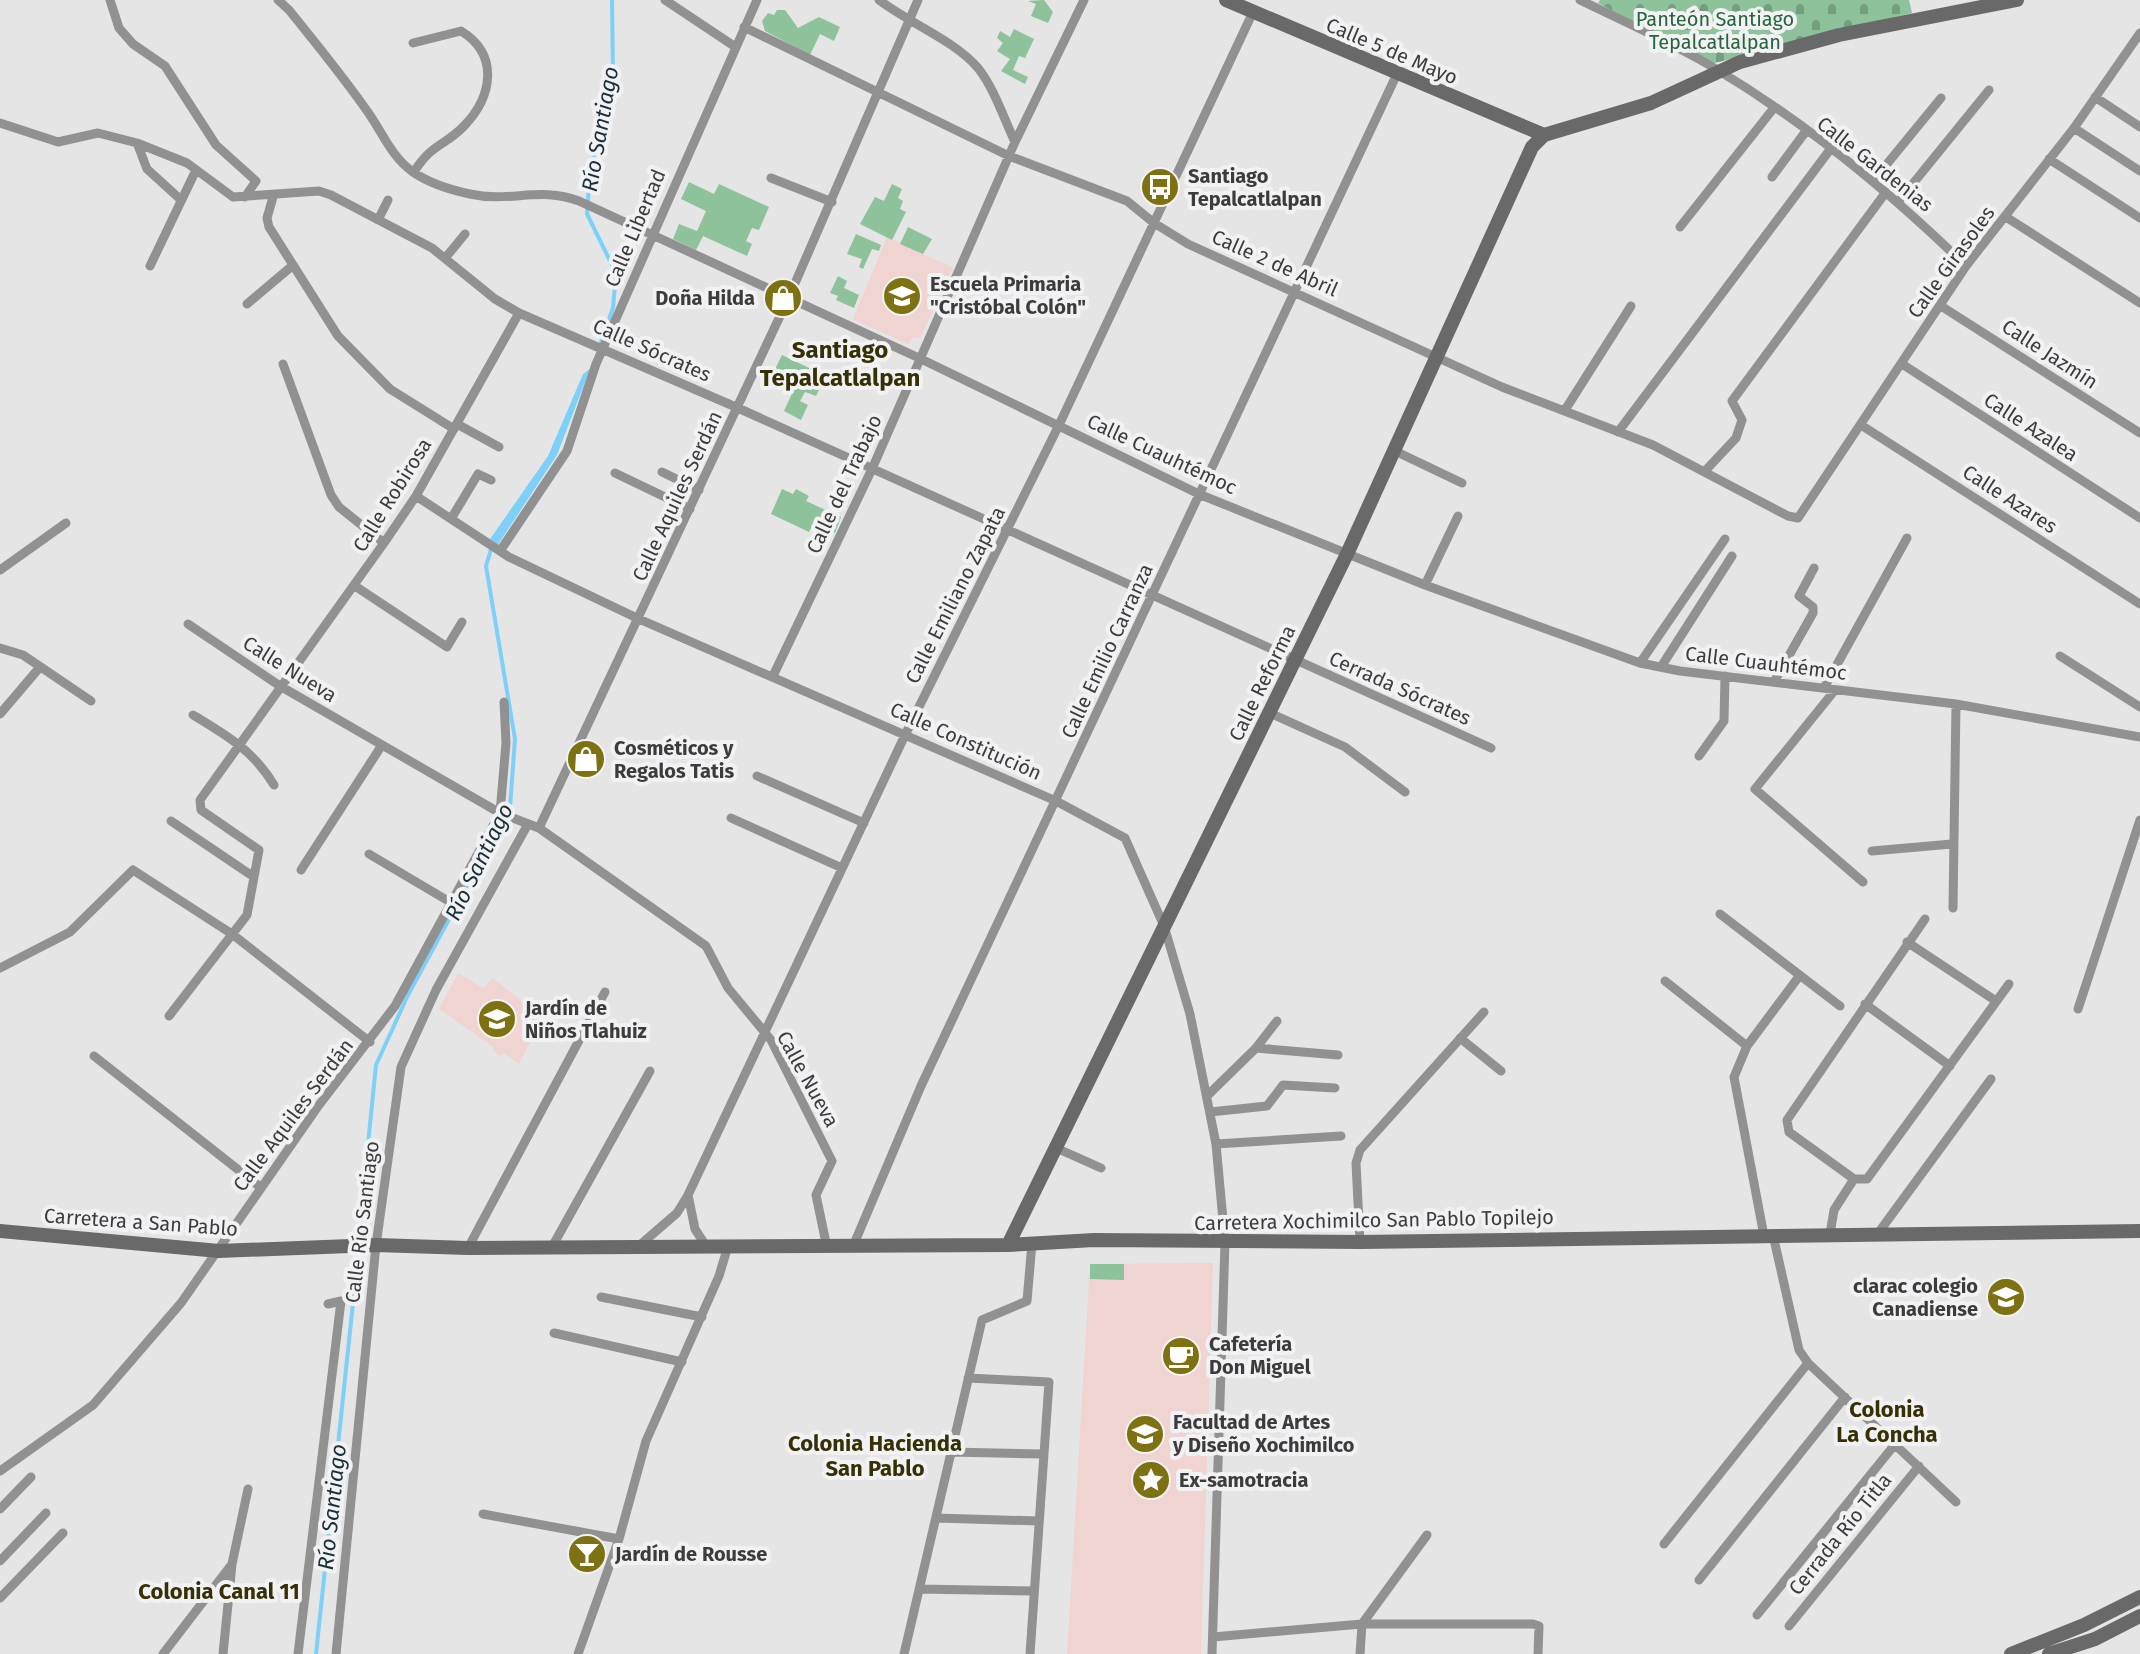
<svg xmlns="http://www.w3.org/2000/svg" width="2140" height="1654" font-family="'Fira Sans',sans-serif">
<style>
.commercial{fill:#efd4d1}
.grass{fill:#8dc29a}
.cemetery{fill:url(#cemetery-stones)}
.water{fill:#7cd0fa}
.lines{fill:none;stroke-linecap:round;stroke-linejoin:round}
.stream{stroke:#7cd0fa;stroke-width:4}
.street{stroke:#919191;stroke-width:9}
.secondary{stroke:#6a6969;stroke-width:14}
.labels{text-anchor:middle;dominant-baseline:central;stroke-width:8;stroke-linejoin:round;paint-order:stroke}
.park-label{font-size:20px;fill:#26663c;stroke:#f2f2f4}
.street-label{font-size:20px;fill:#3c3c3d;stroke:#f2f2f4}
.poi-label{font-size:20px;font-weight:bold;fill:#3c3c3d;stroke:#f2f2f4;text-anchor:start}
.water-label{font-size:22px;font-style:italic;fill:#1b2f39;stroke:#f2f2f4}
.neighbourhood-label{font-size:22px;font-weight:bold;fill:#363004;stroke:#f2f2f4}
.quarter-label{font-size:24px;font-weight:bold;fill:#363004;stroke:#f2f2f4}
</style>
<defs>
<pattern id="cemetery-stones" width="16" height="16" patternUnits="userSpaceOnUse" patternTransform="scale(2)"><rect width="16" height="16" fill="#8dc29a"/><path d="M2 7V4a2 2 0 0 1 4 0v3zM10 15v-3a2 2 0 0 1 4 0v3z" fill="#749f7f"/></pattern>
</defs>
<rect width="100%" height="100%" fill="#e5e5e6"/>
<path class="commercial" d="M887,237L953,268L920,338L913,337L908,344L853,319Z
M458,973L483,988L493,978L543,1018L519,1064L504,1053L501,1056L493,1051V1047L439,1009Z
M1213,1263L1201,1654H1067L1090,1264Z"/>
<path class="grass" d="M1044,0L1053,12L1048,23L1031,16L1036,4L1028,1Z
M777,10H785L798,28L819,17L840,27L834,41L820,34L810,55L765,31L762,21L768,13L774,15Z
M1014,29L1034,39L1025,58L1019,56L1013,70L1028,77L1025,84L1001,71L1010,59L997,51L1003,43L997,38L1000,31L1010,37Z
M689,182L714,194L719,184L769,207L759,230L752,228L746,241L752,244L747,256L703,236L696,250L673,239L679,224L697,231L706,211L681,199Z
M892,184L902,189L898,198L903,201L900,209L906,212L892,240L860,224L875,197L884,201Z
M908,227L932,239L923,254L900,244Z
M856,234L881,245L879,251L872,249L863,269L859,267L862,259L847,254Z
M838,276L847,281L844,288L859,295L854,308L836,300L838,296L830,293Z
M782,355L826,376L816,396L805,392L800,401L808,405L801,420L784,411L795,387L772,375Z
M782,489L793,494L796,489L809,496L806,501L841,517L835,533L814,523L809,532L771,514Z
M1090,1264H1124V1280L1090,1279Z"/>
<path class="cemetery" d="M1600,0H1909L1912,13L1711,64L1598,3Z"/>
<path class="water" d="M590,369L557,455L497,546L490,539L548,456L583,374Z"/>
<g class="lines">
<path class="stream" d="M600,345L613,308L616,273L587,214L590,173L613,74L612,0
M359,1233L376,1065L408,995L510,807L515,739L486,566L492,546
M316,1654L357,1265"/>
<path class="street" d="M110,0L119,28L133,44L165,66L216,145L256,181L245,197
M278,0L289,10C315,42 341,74 365,108C381,129 390,156 413,172C429,183 451,190 470,194C510,203 540,186 579,201L919,358L1201,495L1425,585L1640,663L1680,671L1956,704L2140,737
M665,0L734,46
M879,0C909,23 954,40 978,68C994,88 1004,119 1015,142
M1580,0C1625,22 1673,43 1716,69C1808,124 1890,192 1966,266
M744,27L1009,156L1127,201L1154,223L1188,244L1502,387L1653,445L1788,516L1798,518L1966,266L2074,128L2140,33
M413,43L461,31C500,55 492,97 464,126C445,146 432,143 414,172
M2095,97L2140,127
M0,123L58,142L98,133L137,143L187,163L233,197L319,191L331,195L432,248L495,299L519,313L738,408L1491,748
M2074,128L2140,171
M137,143L147,169L180,199
M2049,159L2140,218
M1772,177L1806,131
M771,178L832,202
M1873,181L1941,98
M273,197L267,218L269,227L338,336L390,389L454,429
M1898,202L1989,90
M2006,217L2140,303
M378,220L388,200
M1680,227L1773,109
M446,257L465,234
M150,266L196,170
M247,304L292,266
M1941,306L2140,433
M283,364L331,495L339,507L384,543
M1902,364L2140,518
M1565,410L1631,306
M457,424L499,447
M1861,425L2140,604
M1618,432L1832,147
M1395,451L1462,483
M1705,471L1736,438L1742,420L1732,401L1886,192
M662,472L699,490
M615,473L690,509
M416,496L509,557L639,619L1056,801L1125,838L1164,926L1190,1014L1216,1144L1225,1242L1212,1654
M451,519L478,474L491,480
M500,551L567,451L596,364L757,0
M0,570L66,523
M1425,585L1458,516
M355,586L447,647L462,622
M188,624L280,686L500,813L506,743L504,702
M0,648L23,655L91,701
M2060,656L2140,707
M1640,663L1725,539
M1661,667L1732,556
M773,676L872,469L1015,142L1084,0
M1774,682L1813,613V607L1799,596L1814,568
M1824,688L1907,538
M1835,690L1755,789L1863,882
M1270,713L1345,747L1405,792
M0,714L40,667
M193,715C226,735 254,751 274,785
M1699,756L1724,721L1725,676
M757,776L864,823
M731,818L842,868
M171,821L254,877
M539,828L789,297L918,0
M1872,851L1952,844
M369,854L450,902
M301,870L382,745
M1953,908L1956,704
M1720,914L1840,1006
M1925,919L1787,1120L1789,1132L1854,1179H1867L2009,984
M1907,942L1996,1001
M0,968L70,932L133,870L232,934L370,1042
M1665,981L1747,1046
M1865,1004L1950,1066
M2078,1009L2140,820
M169,1016L247,915L259,850L201,810L200,800L384,543L416,496L519,313
M1460,1038L1501,1071
M1256,1048L1338,1055
M94,1056L260,1187
M1208,1095L1256,1048L1277,1021
M1210,1112L1267,1106L1283,1085L1335,1088
M1216,1144L1341,1136
M1054,1147L1101,1168
M688,1195L695,1229L706,1246
M1879,1232L1991,1079
M1830,1234L1834,1210L1854,1179
M1773,1235L1799,1350L1808,1363L1956,1502
M1764,1236L1734,1077L1747,1046L1800,975
M1360,1242L1356,1163L1360,1150L1484,1012
M854,1244L921,1086L1396,76
M640,1245L677,1213L688,1195L906,733L1059,425L1253,12
M552,1247L650,1071
M468,1248L605,992
M601,1297L702,1317
M554,1333L682,1362
M968,1378L1049,1382L1030,1654
M951,1452L1044,1454
M0,1471L93,1405L181,1303L319,1105L395,1006L500,813L539,828L706,946L728,988L771,1040L832,1161L816,1195L826,1243
M0,1509L31,1477
M483,1514L619,1539
M936,1518L1039,1521
M1664,1544L1808,1363
M0,1561L46,1513
M1699,1580L1845,1397
M919,1589L1034,1591
M0,1598L63,1533
M1757,1615L1896,1443
M1789,1626L1919,1466
M1213,1637L1362,1624H1533L1539,1626L1538,1654
M163,1654L232,1564
M223,1654L232,1564L248,1489
M298,1654L341,1301L328,1304
M336,1654L376,1245L401,1067L436,990L528,824
M578,1654L619,1539L646,1441L719,1276L728,1246
M904,1654L982,1320L1027,1301L1032,1243
M1360,1654L1362,1624L1427,1535"/>
<path class="secondary" d="M1226,0L1544,135
M1544,135L1651,103L1740,62L1839,35L2017,0
M0,1231L219,1251L376,1245L468,1248L1008,1245L1094,1240L1360,1242L2140,1231
M1008,1245L1347,554L1532,147L1544,135
M2011,1654L2084,1625L2140,1597
M2049,1654L2095,1639L2140,1616"/>
</g>
<defs>
<symbol id="bus-disc" viewBox="-11 -11 22 22"><circle r="9.5" fill="#7e7111" stroke="#f2f2f4"/><path d="M-5-6H5V4H4V6H2V4H-2V6H-4V4H-5ZM-3.5-4V0h7V-4ZM-3.5 1.2v1.5H-2V1.2ZM2 1.2v1.5H3.5V1.2Z" fill="#fff"/></symbol>
<symbol id="school-disc" viewBox="-11 -11 22 22"><circle r="9.5" fill="#7e7111" stroke="#f2f2f4"/><path d="M0-5L7-2L0 1L-7-2ZM-4 1L0 2.5L4 1V4Q0 6-4 4Z" fill="#fff"/></symbol>
<symbol id="shop-disc" viewBox="-11 -11 22 22"><circle r="9.5" fill="#7e7111" stroke="#f2f2f4"/><path d="M-5-2.5h2.3a2.7 3.5 0 0 1 5.4 0H5L5.5 6h-11ZM-1.5-2.5h3a1.5 2.3 0 0 0-3 0Z" fill="#fff"/></symbol>
<symbol id="cafe-disc" viewBox="-11 -11 22 22"><circle r="9.5" fill="#7e7111" stroke="#f2f2f4"/><path d="M-5.5-4.5H6V0H3Q3 3.5 0 3.5H-2.5Q-5.5 3.5-5.5 0ZM3-3.2v2h1.7v-2ZM-6 4.5H4V6H-6Z" fill="#fff"/></symbol>
<symbol id="university-disc" viewBox="-11 -11 22 22"><circle r="9.5" fill="#7e7111" stroke="#f2f2f4"/><path d="M0-5L7-2L0 1L-7-2ZM-4 1L0 2.5L4 1V4Q0 6-4 4Z" fill="#fff"/></symbol>
<symbol id="sight-disc" viewBox="-11 -11 22 22"><circle r="9.5" fill="#7e7111" stroke="#f2f2f4"/><path d="M0-6L1.8-2.2L6-1.7L2.9 1.2L3.7 5.4L0 3.3L-3.7 5.4L-2.9 1.2L-6-1.7L-1.8-2.2Z" fill="#fff"/></symbol>
<symbol id="bar-disc" viewBox="-11 -11 22 22"><circle r="9.5" fill="#7e7111" stroke="#f2f2f4"/><path d="M-6-5H6L.8 .8V4.5H3.5V6h-7V4.5H-.8V.8Z" fill="#fff"/></symbol>
</defs>
<g fill-rule="evenodd">
<use href="#bus-disc" x="1138" y="165" width="44" height="44"/>
<use href="#school-disc" x="880" y="274" width="44" height="44"/>
<use href="#shop-disc" x="761" y="276" width="44" height="44"/>
<use href="#shop-disc" x="564" y="737" width="44" height="44"/>
<use href="#school-disc" x="475" y="997" width="44" height="44"/>
<use href="#school-disc" x="1984" y="1275" width="44" height="44"/>
<use href="#cafe-disc" x="1159" y="1334" width="44" height="44"/>
<use href="#university-disc" x="1123" y="1412" width="44" height="44"/>
<use href="#sight-disc" x="1129" y="1458" width="44" height="44"/>
<use href="#bar-disc" x="565" y="1532" width="44" height="44"/>
</g>
<g class="labels">
<g class="park-label">
<text x="1715" y="19">Panteón Santiago<tspan x="1715" dy="23">Tepalcatlalpan</tspan></text>
</g>
<g class="street-label">
<text transform="translate(1392 51) rotate(23)">Calle 5 de Mayo</text>
<text transform="translate(1875 164) rotate(38)">Calle Gardenias</text>
<text transform="translate(635 228) rotate(-67)">Calle Libertad</text>
<text transform="translate(1951 262) rotate(-54)">Calle Girasoles</text>
<text transform="translate(1275 263) rotate(24)">Calle 2 de Abril</text>
<text transform="translate(652 350) rotate(24)">Calle Sócrates</text>
<text transform="translate(2050 354) rotate(33)">Calle Jazmín</text>
<text transform="translate(2031 427) rotate(33)">Calle Azalea</text>
<text transform="translate(1162 454) rotate(25)">Calle Cuauhtémoc</text>
<text transform="translate(844 484) rotate(-65)">Calle del Trabajo</text>
<text transform="translate(392 495) rotate(-58)">Calle Robirosa</text>
<text transform="translate(677 496) rotate(-65)">Calle Aquiles Serdán</text>
<text transform="translate(2010 499) rotate(33)">Calle Azares</text>
<text transform="translate(955 595) rotate(-63)">Calle Emiliano Zapata</text>
<text transform="translate(1107 651) rotate(-65)">Calle Emilio Carranza</text>
<text transform="translate(1766 663) rotate(7)">Calle Cuauhtémoc</text>
<text transform="translate(290 669) rotate(32)">Calle Nueva</text>
<text transform="translate(1262 683) rotate(-64)">Calle Reforma</text>
<text transform="translate(1400 688) rotate(24)">Cerrada Sócrates</text>
<text transform="translate(966 741) rotate(24)">Calle Constitución</text>
<text transform="translate(808 1079) rotate(61)">Calle Nueva</text>
<text transform="translate(293 1115) rotate(-53)">Calle Aquiles Serdán</text>
<text transform="translate(1374 1220) rotate(-1)">Carretera Xochimilco San Pablo Topilejo</text>
<text transform="translate(141 1222) rotate(4)">Carretera a San Pablo</text>
<text transform="translate(362 1222) rotate(-83)">Calle Río Santiago</text>
<text transform="translate(1840 1534) rotate(-51)">Cerrada Río Titla</text>
</g>
<g class="poi-label">
<text x="1188" y="176">Santiago<tspan x="1188" dy="23">Tepalcatlalpan</tspan></text>
<text x="930" y="284">Escuela Primaria<tspan x="930" dy="23">"Cristóbal Colón"</tspan></text>
<text x="755" y="298" text-anchor="end">Doña Hilda</text>
<text x="614" y="748">Cosméticos y<tspan x="614" dy="23">Regalos Tatis</tspan></text>
<text x="525" y="1008">Jardín de<tspan x="525" dy="23">Niños Tlahuiz</tspan></text>
<text x="1978" y="1286" text-anchor="end">clarac colegio<tspan x="1978" dy="23">Canadiense</tspan></text>
<text x="1209" y="1344">Cafetería<tspan x="1209" dy="23">Don Miguel</tspan></text>
<text x="1173" y="1422">Facultad de Artes<tspan x="1173" dy="23">y Diseño Xochimilco</tspan></text>
<text x="1179" y="1480">Ex-samotracia</text>
<text x="615" y="1554">Jardín de Rousse</text>
</g>
<g class="water-label">
<text transform="translate(600 129) rotate(-80)">Río Santiago</text>
<text transform="translate(479 862) rotate(-64)">Río Santiago</text>
<text transform="translate(332 1507) rotate(-84)">Río Santiago</text>
</g>
<g class="neighbourhood-label">
<text x="1887" y="1409">Colonia<tspan x="1887" dy="25">La Concha</tspan></text>
<text x="875" y="1443">Colonia Hacienda<tspan x="875" dy="25">San Pablo</tspan></text>
<text x="219" y="1591">Colonia Canal 11</text>
</g>
<g class="quarter-label">
<text x="840" y="350">Santiago<tspan x="840" dy="28">Tepalcatlalpan</tspan></text>
</g>
</g>
</svg>
